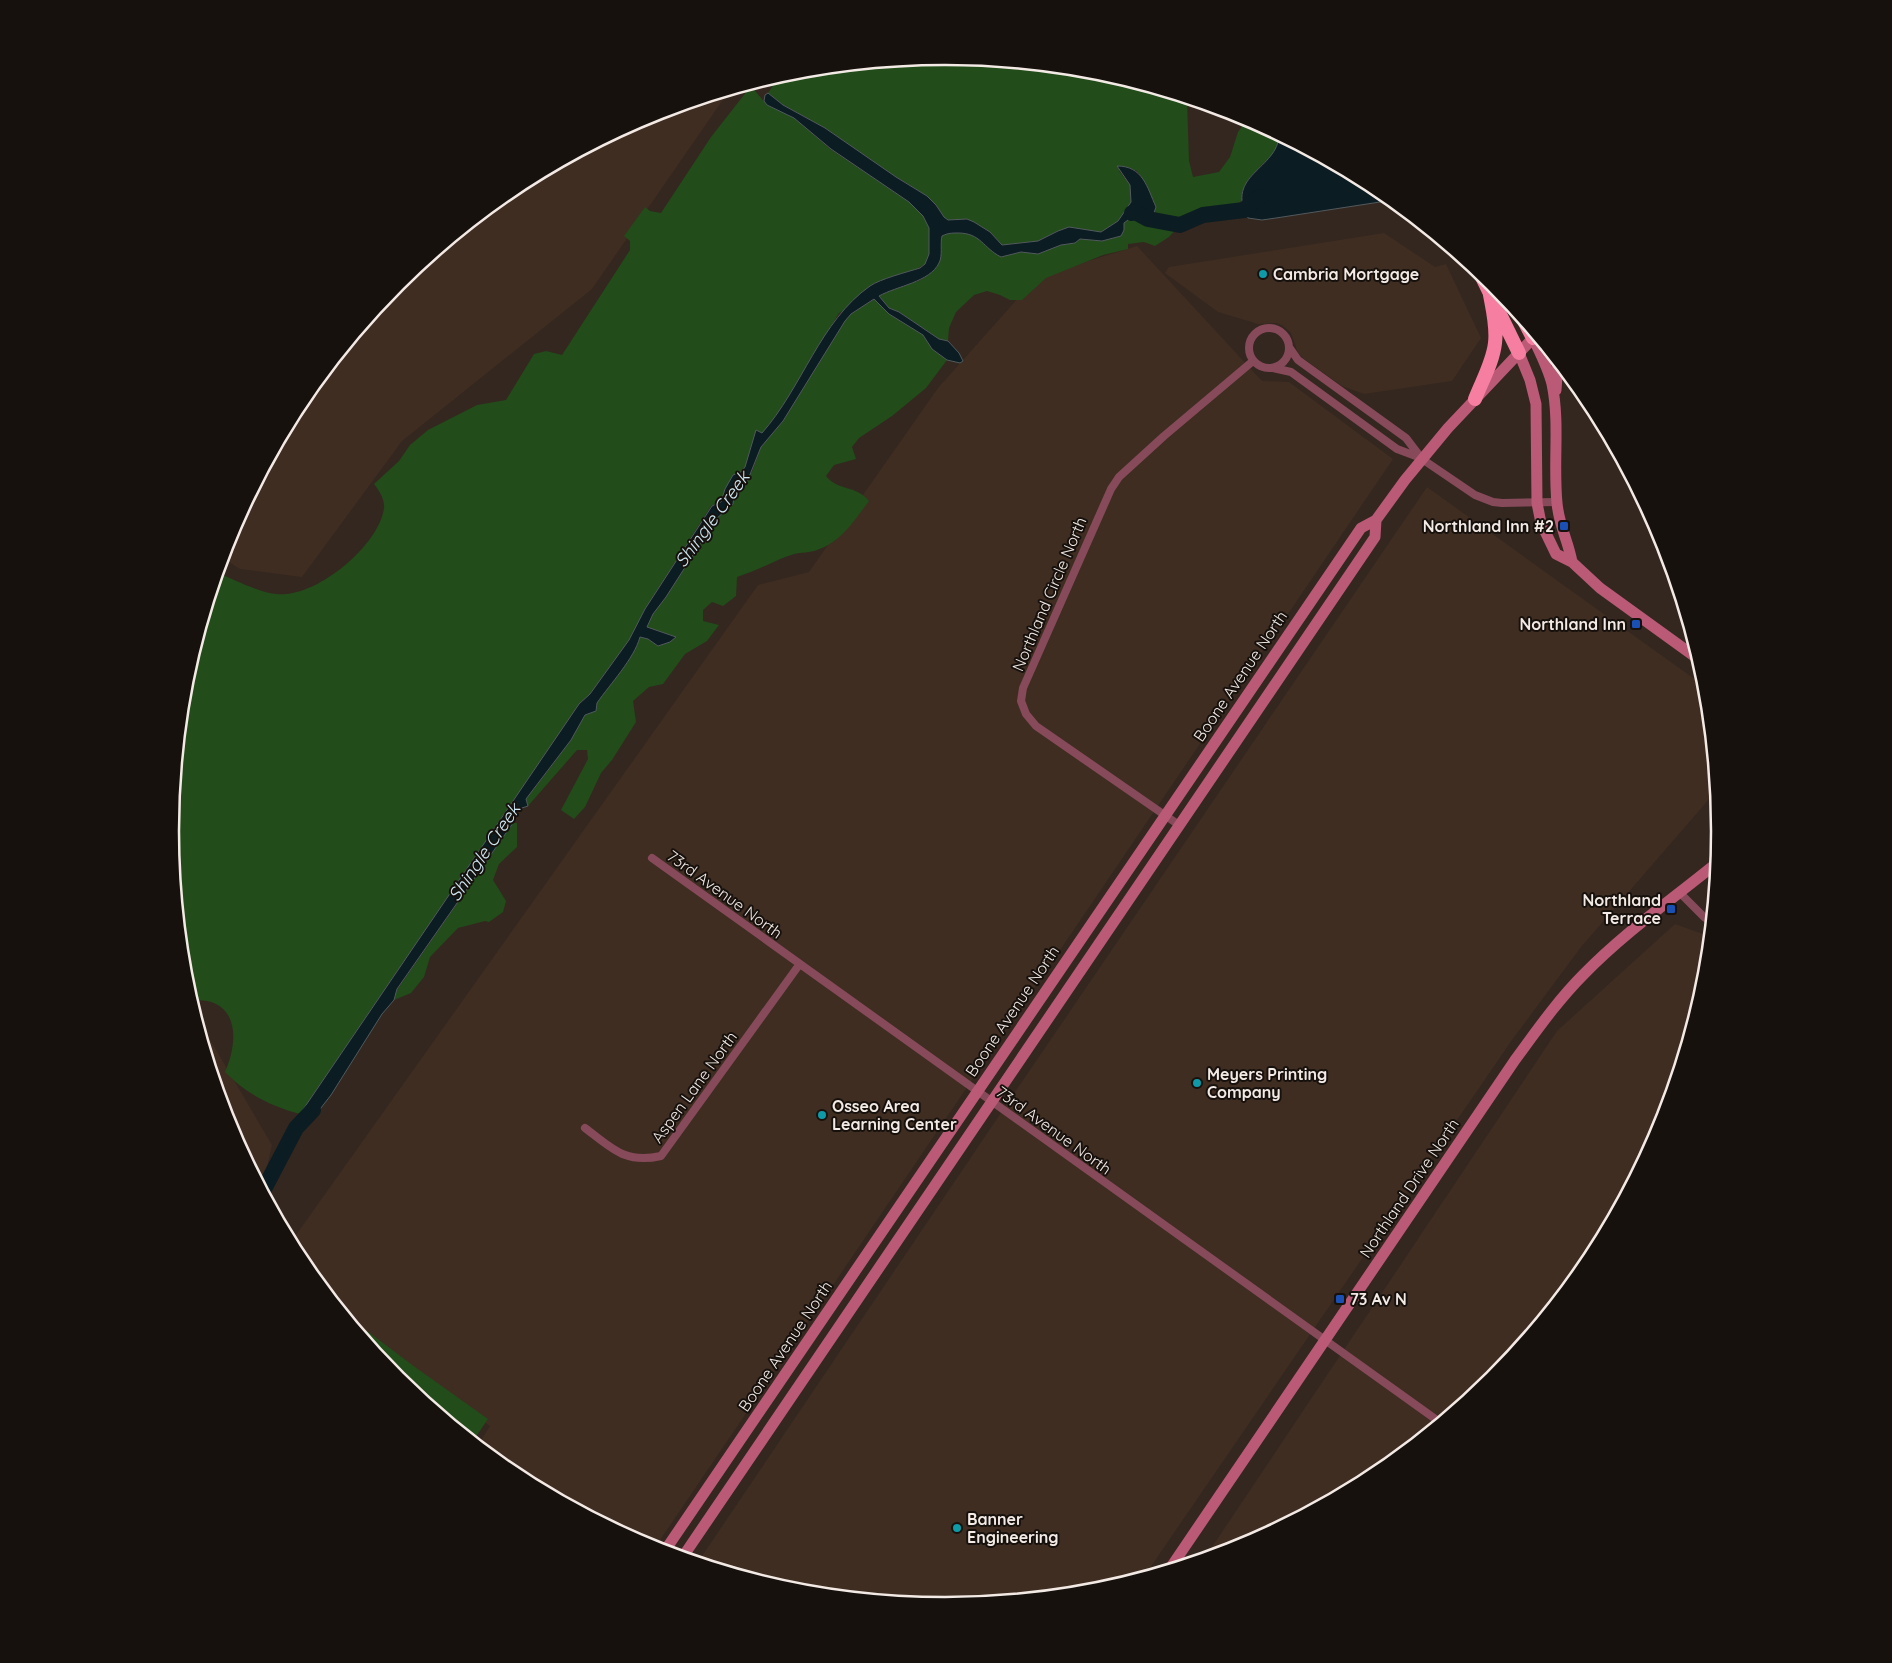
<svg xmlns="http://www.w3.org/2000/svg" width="1892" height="1663" font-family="Quicksand,sans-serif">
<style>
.built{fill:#3f2d21}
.green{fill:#224c1a}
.water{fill:#0c1c23;stroke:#515a5d}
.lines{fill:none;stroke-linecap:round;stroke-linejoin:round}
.river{stroke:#0c1c23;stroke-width:16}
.street{stroke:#874a5b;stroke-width:8}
.secondary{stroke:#bb5a76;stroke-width:11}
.highway{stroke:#f67ea0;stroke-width:14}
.culture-dot{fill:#0f9aa8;stroke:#17110d;stroke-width:2}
.transit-dot{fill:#1a4fb4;stroke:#17110d;stroke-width:2}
.labels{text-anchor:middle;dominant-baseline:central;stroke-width:4;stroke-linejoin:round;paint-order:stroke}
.poi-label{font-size:16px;font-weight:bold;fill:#f3eae5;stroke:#17110d;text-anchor:start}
.street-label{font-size:16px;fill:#f3eae5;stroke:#17110d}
.water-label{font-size:18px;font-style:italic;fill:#cfe9f5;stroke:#17110d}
.rim{fill:none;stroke:#f3eae5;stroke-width:2.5}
</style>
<rect width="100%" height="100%" fill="#34271f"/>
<path class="built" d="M729,91L592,289L402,441L302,577L240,569L223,558L230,535L302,401L398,283L516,187L650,115Z
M1384,233L1435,267L1446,264L1481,338L1452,381L1364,394L1342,386L1304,359L1298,353L1291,333L1282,325L1276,323L1258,324L1218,312L1165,273L1169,267Z
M1137,246L1262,381L1289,382L1393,459L654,1549L649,1548L515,1476L478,1445L490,1426L370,1345L301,1262L291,1242L758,585L809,572L938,388L1037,277Z
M1427,487L1707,688L1717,790L1581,947L1512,1040L1143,1578L1097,1592L946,1607L794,1592L698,1562L1015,1092Z
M1675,924L1711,937L1706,983L1662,1128L1590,1262L1494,1380L1376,1476L1242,1548L1204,1559L1557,1031Z
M197,1020L199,1021L272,1145L262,1188L230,1128Z"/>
<path class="green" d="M946,56L1098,71L1187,99L1189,161L1193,177L1219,172L1230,157L1238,132L1248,118L1279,135L1278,144L1274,154L1261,165L1244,190L1242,200L1235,207L1223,205L1196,213L1181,220L1152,216L1156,207L1145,182L1136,170L1119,171L1130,185L1131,202L1118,221L1101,232L1058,231L1038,241L1002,245L990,232L967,219L948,220L943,217L936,205L927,196L896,177L825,128L783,105L768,93L778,78L849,68L851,66Z
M751,86L767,105L794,118L830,149L909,202L923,216L929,228V254L925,264L839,313L777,416L762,433L756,431L745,467L725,489L721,502L711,506L645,609L629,640L590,694L579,704L300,1114C271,1106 246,1094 225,1072C236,1048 241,1008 207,1001C202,1000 196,1000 191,1000L186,982L171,831L186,680L218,573C235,580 258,592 276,594C315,599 379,546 384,508C385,500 379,490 374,484L399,461L410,445L428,430L477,405L506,400L534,354L546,351L562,355L630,250V241L624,236L645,207L650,211L661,213L711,137Z
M1132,217L1150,224L1177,228L1169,237L1155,246L1144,242L1128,244V249L1103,255L1046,278L1022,300H1010L1000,295L987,291L974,295L956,312L949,328L948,341L939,339L899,312L889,308L879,296L901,285L919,281L928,275L940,262L942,236L948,233H966L978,238L985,245L1014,254L1021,252L1038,254L1061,245L1075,243L1080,239L1102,241L1121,236L1124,230V223Z
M874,299L889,314L923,335L932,349L947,360L926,388L892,416L859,438L852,447L856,459L834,465L826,476C839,492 855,484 869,501C854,521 841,542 817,550C810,553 801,552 794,554C775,560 757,571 737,577L736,596L723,606L712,602L703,610V621L719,625L707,641L685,654L663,684L649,687L633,701L636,722L612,760L601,773L585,807L574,819L561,810L588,759L587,750H577L528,806L526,799C541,780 556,761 570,741C576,733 578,723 585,715C601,696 634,660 640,637L648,639L658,646L676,637L646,627L653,614L666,597L716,519L733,504L735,489L752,472L761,447L783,421L845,320L851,314Z
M513,823H517V847L499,864L493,880L506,901L503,912L489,922L485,921L458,928L430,957L424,977L411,993L394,1000L397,990Z
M350,1322L367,1331L415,1367L488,1419L473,1441L398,1379Z"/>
<path class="water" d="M768,93L783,105L825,128L896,177L927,196L936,205L944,217L948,220L967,219L974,222L990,232L1002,245L1038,241L1058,231L1069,227L1101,232L1118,221L1131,202L1130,185L1117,166C1143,166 1147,187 1156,207L1150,224L1132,217L1124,223V230L1121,236L1102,241L1080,239L1075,243L1061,245L1038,254L1021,252L1001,257C983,248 981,233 958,233C952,233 948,233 942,236C940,243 943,256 939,263C930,282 897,286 879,296L889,308L899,312L939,339L948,341L959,353L963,361L960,363L947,360L932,349L923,335L889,314L874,299L851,314L845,321L783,421L761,447L747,482L735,489L733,504L716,519L666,597L653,614L647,627L676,637L670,642L658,646L648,639L640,637C634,659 610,684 597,703L596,711L585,715L571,740L526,799L528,806L519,809L513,823L397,989L394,1000L382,1014L331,1095L310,1122L295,1127L300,1114C393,977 486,841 579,704L590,694L629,640L645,609L712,506L721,502L725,489L733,475L741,472L745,467L756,430L762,433C802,388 820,321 870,286C880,279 907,272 920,268L925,264L929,254V228L923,216L909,202L831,149L794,118L767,105L764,101L765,95Z
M1279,135L1377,187L1393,200L1276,218L1262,220L1248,218C1224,175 1278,169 1279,135Z"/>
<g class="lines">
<path class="river" d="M1132,213L1135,212L1148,219L1180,225L1203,215L1244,210L1260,197
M263,1191L296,1128L313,1110"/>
<path class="street" d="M1249 348a20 20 0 1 1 40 0a20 20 0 1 1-40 0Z
M1289,347L1298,360L1406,438L1422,459L1475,495L1493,502L1502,503L1557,502
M1273,368L1291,372L1397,449L1421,458
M1179,825L1036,726L1026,714L1021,701L1023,688L1111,489L1119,477L1164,436L1253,361
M652,858L1441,1423
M1680,893L1704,917L1712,922
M585,1128C613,1149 625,1164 661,1156L799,965"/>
<path class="secondary" d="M1533,338C1540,353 1548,368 1552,384C1560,423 1553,463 1557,503C1559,526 1568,540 1572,562
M1519,353L1530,380L1536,404L1537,503L1541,523L1556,554L1572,562L1600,588L1701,661
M1556,390L1558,361
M664,1552L1361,528L1376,520L1405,480L1448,428L1536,335
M682,1558L1375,537L1376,520
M1169,1570L1515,1060C1537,1030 1558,1000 1584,974C1625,932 1674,898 1718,862"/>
<path class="highway" d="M1479,271L1519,353
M1522,317L1533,338
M1475,399C1482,381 1493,362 1495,343C1497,327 1493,311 1490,295"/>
</g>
<g class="culture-dot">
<circle cx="1263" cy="274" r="5"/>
<circle cx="1197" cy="1083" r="5"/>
<circle cx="822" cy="1115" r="5"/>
<circle cx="957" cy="1528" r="5"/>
</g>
<g class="transit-dot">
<rect x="1559" y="521" width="10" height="10" rx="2.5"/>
<rect x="1631" y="619" width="10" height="10" rx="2.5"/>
<rect x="1666" y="904" width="10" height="10" rx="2.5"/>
<rect x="1335" y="1294" width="10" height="10" rx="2.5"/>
</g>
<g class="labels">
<g class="poi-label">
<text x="1273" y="274">Cambria Mortgage</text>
<text x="1554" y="526" text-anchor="end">Northland Inn #2</text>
<text x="1626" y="624" text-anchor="end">Northland Inn</text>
<text x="1661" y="900" text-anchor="end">Northland<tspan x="1661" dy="18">Terrace</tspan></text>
<text x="1207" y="1074">Meyers Printing<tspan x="1207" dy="18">Company</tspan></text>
<text x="832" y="1106">Osseo Area<tspan x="832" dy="18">Learning Center</tspan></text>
<text x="1350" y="1299">73 Av N</text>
<text x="967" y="1519">Banner<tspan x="967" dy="18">Engineering</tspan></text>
</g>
<g class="street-label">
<text transform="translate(1049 594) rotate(-67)">Northland Circle North</text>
<text transform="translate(1240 676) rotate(-56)">Boone Avenue North</text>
<text transform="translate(725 894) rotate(36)">73rd Avenue North</text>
<text transform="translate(1012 1011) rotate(-56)">Boone Avenue North</text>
<text transform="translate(694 1087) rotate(-54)">Aspen Lane North</text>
<text transform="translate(1054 1130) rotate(36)">73rd Avenue North</text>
<text transform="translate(1409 1188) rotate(-56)">Northland Drive North</text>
<text transform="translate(785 1346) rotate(-56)">Boone Avenue North</text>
</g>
<g class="water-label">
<text transform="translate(712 519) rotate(-54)">Shingle Creek</text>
<text transform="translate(484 852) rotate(-56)">Shingle Creek</text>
</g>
</g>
<path d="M0 0H1892V1663H0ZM179 831a766 766 0 1 1 1532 0a766 766 0 1 1-1532 0Z" fill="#17110d" fill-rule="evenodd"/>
<path class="rim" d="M179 831a766 766 0 1 1 1532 0a766 766 0 1 1-1532 0Z"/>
</svg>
